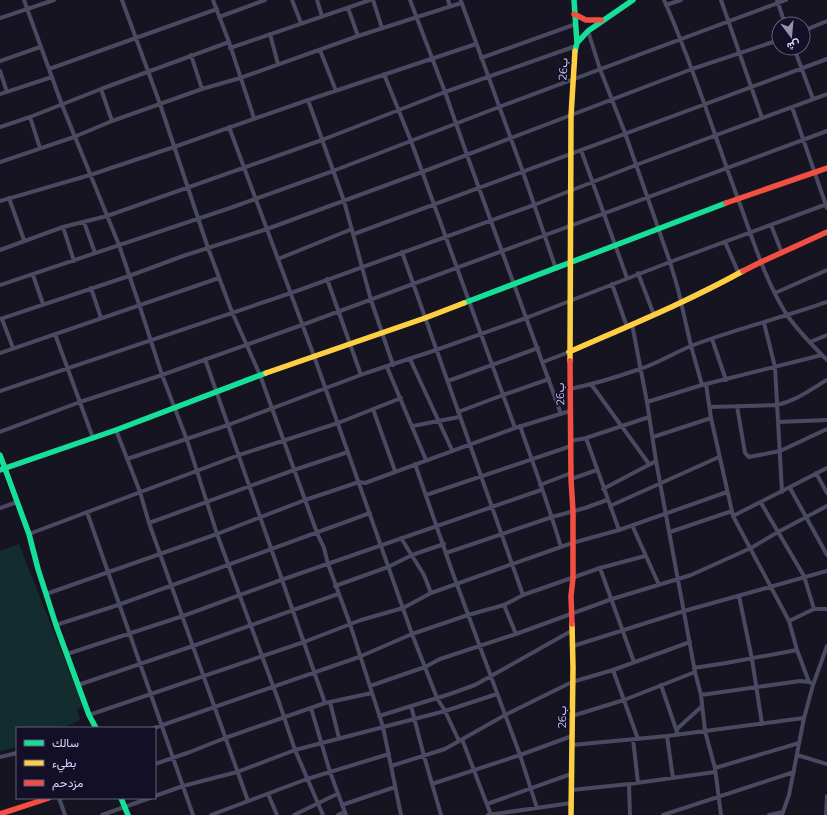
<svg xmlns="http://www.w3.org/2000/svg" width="827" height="815" font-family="Montserrat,Vazirmatn,sans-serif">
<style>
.green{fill:#132c2d}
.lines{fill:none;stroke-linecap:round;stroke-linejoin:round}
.street{stroke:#4a4962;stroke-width:4}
.fast{stroke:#16e098;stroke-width:5.5}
.slow{stroke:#ffcf43;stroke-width:5.5}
.jam{stroke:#f24e42;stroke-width:5.5}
.labels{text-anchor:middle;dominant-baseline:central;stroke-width:3.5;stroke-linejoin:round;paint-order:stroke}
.street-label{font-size:11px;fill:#d9d4ff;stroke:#130f26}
</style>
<rect width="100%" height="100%" fill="#161421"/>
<path class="green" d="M19,544L83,706L77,710L80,720L65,727L62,726L60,728H17V747L0,751V551Z"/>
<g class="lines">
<path class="street" d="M24,0L62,105L119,245L139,304L162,375L187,440L217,534L279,702L295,750L323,815
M122,0L160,104L208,248L232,312L260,375L317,533L324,548L328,564L350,624L383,727L401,815
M213,0L229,42L254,118
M292,0L301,23
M317,0L322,16
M373,0L382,28
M410,0L445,92L467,155L561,414
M448,0L450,6
M664,0C694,67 715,138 741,207C754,243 766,282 787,315C798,331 813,346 827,360
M721,0L762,118
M777,0L785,24
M461,1L523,172L556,269
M666,5L681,0
M348,8L358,36
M219,17L265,0
M0,18L54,0
M588,31L600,69L625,133L670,262L678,289L691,346L702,385
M803,31L827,21
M270,34L278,64
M230,48L370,0
M794,48L813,99
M320,50L336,91
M191,55L202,89
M481,58L576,24
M0,61L40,47
M49,69L217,9
M0,71L7,92
M384,74L411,141L515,428
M101,89L112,121
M0,94L52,77
M308,100L344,201L371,300L393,365
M792,107L827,208
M30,117L40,148
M0,127L30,117L101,89L229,42
M229,127L314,356L412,634L437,698L445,711L459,741
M581,150L627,278
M0,162L74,137L112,121L202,89L240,78L358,36L461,3
M9,198L24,240
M0,201L90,175L174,147L308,100L476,44
M84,222L95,253
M771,225L782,253
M63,227L74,261
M354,234L827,59
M725,242L739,274
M0,250L63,227L107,216L322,140L445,92L576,46
M402,252L523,595
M278,259L352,229
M638,273L654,315
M33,275L43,304
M327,279L361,375
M612,284L627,327
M0,285L230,208L333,171L499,107L786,0
M91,288L101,318
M775,293L827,270
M0,319L129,276L183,256L267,229L422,172L692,69L779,40
M2,319L13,348
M764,323L775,367L782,492
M632,324L647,402L656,461L695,672L701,695L705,731L715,768L721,815
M55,334L93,438
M712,339L726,380
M810,342L827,335
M0,353L219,278
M205,359L325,703
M410,359L452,450
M543,362L569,352
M387,367L426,460
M448,381L538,348
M591,384L649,464
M706,384L711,418L733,516L789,621L797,650L809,682
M570,389C594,384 617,377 640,369C658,363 674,353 691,346C735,329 782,318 827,302
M0,391L291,293L534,205L636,165L827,94
M647,402L702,385L822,355
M737,406L745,453L749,457L780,451L827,429
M710,407L777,405C796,401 811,389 827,380
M373,409L395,471
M458,412L503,395L549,379
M778,422L827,420
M413,426L459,417
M520,426C534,466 549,506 561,547
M116,430L140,492L149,523L248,801
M0,432L80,402L162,375L302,325L827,131
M653,437L711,418
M586,438L619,530
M571,441L586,438L649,417
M127,459L228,425L366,373L436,350L526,318L670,262L827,204
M415,464L452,571L520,755L537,808
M816,473L827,493
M571,479L597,470
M540,485L571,473
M790,488L827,555
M603,489L656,461
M426,495L571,446
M761,503L804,576L814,609
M610,506L719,457
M0,508L17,502
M87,512L193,815
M733,516L827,468
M149,523L294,470L348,452
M632,525L659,585
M670,532L732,511
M29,534L239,455L338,423L401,398
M401,538L424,575L431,593
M446,553L552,517L585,508L607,500
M600,568L634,662
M335,586L388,567L412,555L444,544
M46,594L217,534L305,500L359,482L365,483L515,428L570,411
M739,596L752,659L762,724
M504,605L516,634
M789,621L814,609H827
M56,625L118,605L370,513
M573,646L684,611L827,571
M67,654L183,616L281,580L541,490
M694,668L726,663L797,650
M613,670L638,739
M78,685L193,646L338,594
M661,685L678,735
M370,686L425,667L440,659L516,634L612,599L691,575L751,548L778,532L827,506
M701,695L800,681L809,682L811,683
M330,702L339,738
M411,706L424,756L441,815
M311,708L330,772L346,815
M89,715L304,642L361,620L403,608L431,593L572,543L619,530L727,492
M379,716L450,694L475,685L573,630
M572,716L624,700L695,672
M154,728L359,657L412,634L468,615L504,605L523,595L600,568L645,556
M677,729L701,707
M667,736L673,778
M462,739L491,815
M633,739L638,783
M572,745L667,736L804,718
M797,755L827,764
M0,757L17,753
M155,764L190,752L225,738L325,703L372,693
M391,766L445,749L505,715L572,682L613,670L690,642
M715,768L799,743
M432,784L520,755L572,736
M629,784L630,815
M572,790L629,784L715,772
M268,794L277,815
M155,796L183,786L237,772L295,750L445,711L497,694
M59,798L65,815
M487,804L571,774
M342,805L395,787
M102,815L150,798
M211,815L307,779L389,754
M294,815L337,794
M338,815L344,812
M488,815L571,803
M663,815L794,772
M769,815L783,812
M782,815L789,795L804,718L813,685L827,646
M826,815L827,796"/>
<path class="fast" d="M574,0L577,43
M575,51L577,43L588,31L633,0
M464,303L726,203
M0,455L29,534L38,569L56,625L89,715L96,728
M0,470L116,430L266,373
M121,798L128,815"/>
<path class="slow" d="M569,352C628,326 687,302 743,271
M570,361L571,116L575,51
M266,373L425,318L464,303
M571,815L573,668L572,624"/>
<path class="jam" d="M574,14L586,20H601
M726,203L827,168
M743,271L761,262L827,232
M570,361L571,479L573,511V578L571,596L572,624
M0,814L49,798"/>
</g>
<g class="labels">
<g class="street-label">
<text transform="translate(563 69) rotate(-86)">26ب</text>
<text transform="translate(560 394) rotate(-91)">26ب</text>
<text transform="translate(562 717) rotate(-89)">26ب</text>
</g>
</g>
<rect x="16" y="727" width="140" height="72" fill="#130f26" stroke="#625e7d"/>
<rect x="24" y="740" width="20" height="6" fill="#16e098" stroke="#625e7d"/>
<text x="52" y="747" font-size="12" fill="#d9d4ff">سالك</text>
<rect x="24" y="760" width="20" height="6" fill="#ffcf43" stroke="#625e7d"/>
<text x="52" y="767" font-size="12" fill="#d9d4ff">بطيء</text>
<rect x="24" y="780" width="20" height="6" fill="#f24e42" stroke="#625e7d"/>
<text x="52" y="787" font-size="12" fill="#d9d4ff">مزدحم</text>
<g transform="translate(791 36) rotate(164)"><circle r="19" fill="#130f26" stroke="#625e7d"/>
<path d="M0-3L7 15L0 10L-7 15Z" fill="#9591b1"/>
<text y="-6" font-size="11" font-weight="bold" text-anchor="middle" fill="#d9d4ff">ش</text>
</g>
</svg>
